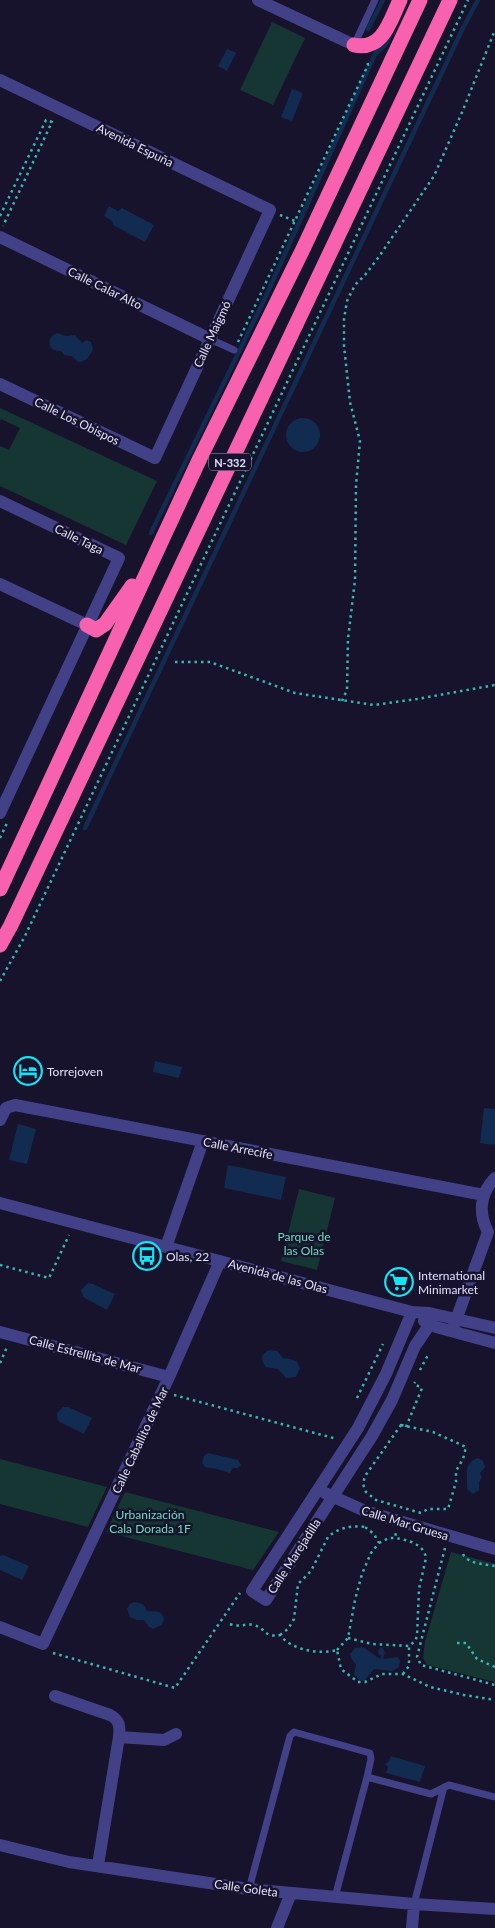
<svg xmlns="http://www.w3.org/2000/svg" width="495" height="1928" font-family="Lato,sans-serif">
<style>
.green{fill:#163634}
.water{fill:#122b51}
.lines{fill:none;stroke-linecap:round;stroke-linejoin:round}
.stream{stroke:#122b51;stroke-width:4.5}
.path{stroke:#38b9ae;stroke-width:2.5;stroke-dasharray:2.5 4;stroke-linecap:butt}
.lane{stroke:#424188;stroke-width:7}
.street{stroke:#424188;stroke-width:12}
.highway{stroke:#f761ad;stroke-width:15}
.labels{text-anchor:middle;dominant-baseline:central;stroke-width:5;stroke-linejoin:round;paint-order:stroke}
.shield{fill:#17132c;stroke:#a5a2be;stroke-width:1}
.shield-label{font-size:11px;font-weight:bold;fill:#e2e0fd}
.street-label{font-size:12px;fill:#e2e0fd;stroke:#17132c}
.poi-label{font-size:12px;fill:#e2e0fd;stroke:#17132c;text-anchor:start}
.park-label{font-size:12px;fill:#6ddcbd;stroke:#17132c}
</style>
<rect width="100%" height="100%" fill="#17132c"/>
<path class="green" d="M272,22L305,38L273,105L240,90Z
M0,408L157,481L126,545L0,486V446L9,450L20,428L1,419L0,421Z
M299,1189L335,1198L317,1270L281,1261Z
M0,1459L107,1487L88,1527L0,1504Z
M125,1492L279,1532L253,1570L106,1532Z
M451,1552L495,1564V1682L427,1665L423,1658L425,1642Z"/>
<path class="water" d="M227,49L236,53L227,71L218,66Z
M292,89L303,93L292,121L281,117Z
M109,206L118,211L122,208L154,225L145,242L113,225L112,221L104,216Z
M57,333L66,336L75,335L82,343L86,340L91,342L93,349C90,355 87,362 78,362L72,356L64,355L61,351C48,352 45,338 57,333Z
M286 435a17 17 0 1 1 34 0a17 17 0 1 1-34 0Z
M155,1061L182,1067L179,1078L153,1072Z
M484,1108L495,1109V1145L480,1143Z
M18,1124L36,1129L27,1164L9,1160Z
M228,1165L286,1177L281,1200L224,1188Z
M88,1283L93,1284L115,1294L107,1310L83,1297L81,1290Z
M270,1350L277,1351L283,1358L291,1359L297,1362L300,1368L296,1377L286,1378L278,1369L266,1367C260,1360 261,1353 270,1350Z
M63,1407H68L92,1418L84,1434L58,1421L57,1413Z
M208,1453L238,1460L241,1465L238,1468H233L230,1473L217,1469L205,1467L202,1463L204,1456Z
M478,1458L483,1461L485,1467L480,1473L482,1477L479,1482V1490L473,1494L467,1489C468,1477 462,1463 478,1458Z
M3,1555L29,1566L22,1580L0,1570V1556Z
M134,1602L143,1604L147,1611C155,1612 162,1609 164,1620L162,1625L153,1629L148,1626L144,1620H136L130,1617L127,1609L130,1604Z
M363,1647L380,1659L381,1656L378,1653V1650L382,1647L385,1652L383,1659L398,1657L400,1661L399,1667L392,1671L374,1669L364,1681L359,1680L354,1674L356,1665L351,1658L350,1654L355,1648Z
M391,1756L425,1766L420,1782L386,1773L388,1767L385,1764L389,1761Z"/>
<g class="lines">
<path class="stream" d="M368,29L383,0
M151,533L266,296L375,54L386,44L390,35
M85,828L463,28L478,0"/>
<path class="path" d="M280,215L295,221
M0,216L46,120L52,122L3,226
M238,342L368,65L367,59
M175,662H210L295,693L374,705L417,699L495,685
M342,701L347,690L348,639L355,580L356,485L360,441L350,402L344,346V319L347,301L355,285L365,275L378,258L434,176L463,110L495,30
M0,838L7,823
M0,981L25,936L468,0
M0,1265L49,1278L69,1235
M0,1363L7,1347
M420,1370L428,1355
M174,1395L337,1439
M357,1398L383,1344
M401,1425L433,1432L466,1447L463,1459L456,1471V1482L448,1509H428L421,1513L376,1500L366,1492L363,1484L365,1476Z
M406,1427L422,1388L414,1384L415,1382
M379,1543L389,1538H395L396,1532
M445,1548L417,1657L421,1665L495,1685
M463,1554C468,1564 484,1564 495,1566
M230,1624C239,1628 246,1623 254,1625C267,1629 264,1638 280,1635C291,1650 320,1655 337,1650L341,1669L358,1682H365L382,1674H403L430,1687L464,1695L495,1700
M280,1635L288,1629L294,1619L298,1584L311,1571L328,1537C338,1528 351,1525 365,1527L366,1524
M348,1638L372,1644L409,1646L415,1641L417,1636L419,1589L426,1558C424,1544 408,1540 395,1538
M457,1643H466L477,1659L495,1667
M337,1650L348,1638L355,1600L362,1574L371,1553L379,1543L374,1534L365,1527
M53,1653L175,1688L240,1593
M403,1674L409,1666V1646"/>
<path class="lane" d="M354,45L375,0
M210,339L234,350
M249,1889L290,1736L294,1732L370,1753L371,1759L367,1777L431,1794L449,1785L495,1797
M335,1897L367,1777
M414,1904L444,1787"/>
<path class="street" d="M258,0L354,45
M0,80L270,210L155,458L0,384
M0,237L210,339
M0,501L119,558L0,813
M0,584L87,625
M0,1120L6,1108L15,1105L484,1195
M0,1203L412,1312L429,1313L495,1328
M166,1247L203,1141
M412,1312L386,1374L358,1428L252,1591L266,1600L372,1436L392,1400L415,1346L430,1324
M424,1321L436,1327L495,1343
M452,1331L488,1232C478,1213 480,1193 495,1178
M0,1332L169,1377
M325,1493L365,1511L495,1549
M0,1627L43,1644L169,1377L220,1261
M55,1696L110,1715C120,1720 120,1727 119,1737L98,1865
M119,1737L164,1740L176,1734
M0,1845L69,1862L249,1889L414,1904L495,1909
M277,1928L291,1893
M412,1928L414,1904"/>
<path class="highway" d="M354,45C383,51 390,21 400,0
M87,625L96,630L105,624L132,586
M0,889L200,458L303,249L420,0
M0,945L11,925L450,0"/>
</g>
<defs>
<symbol id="hotel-ring" viewBox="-11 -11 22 22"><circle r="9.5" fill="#17132c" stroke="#16e3f3" stroke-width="1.5"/><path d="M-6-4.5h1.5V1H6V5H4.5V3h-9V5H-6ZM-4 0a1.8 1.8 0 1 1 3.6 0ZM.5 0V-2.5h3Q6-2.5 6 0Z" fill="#16e3f3"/></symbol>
<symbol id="bus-ring" viewBox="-11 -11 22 22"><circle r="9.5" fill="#17132c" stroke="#16e3f3" stroke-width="1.5"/><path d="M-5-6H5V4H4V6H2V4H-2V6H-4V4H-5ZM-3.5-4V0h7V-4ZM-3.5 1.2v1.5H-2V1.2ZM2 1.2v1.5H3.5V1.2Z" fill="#16e3f3"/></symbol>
<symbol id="supermarket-ring" viewBox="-11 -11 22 22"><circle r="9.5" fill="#17132c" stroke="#16e3f3" stroke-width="1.5"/><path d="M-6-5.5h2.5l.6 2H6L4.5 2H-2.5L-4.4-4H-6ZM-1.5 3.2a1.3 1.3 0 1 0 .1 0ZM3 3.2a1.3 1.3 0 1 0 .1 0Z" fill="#16e3f3"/></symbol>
</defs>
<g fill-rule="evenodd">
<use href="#hotel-ring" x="12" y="1055" width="32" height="32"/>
<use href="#bus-ring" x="131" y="1240" width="32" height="32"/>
<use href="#supermarket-ring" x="383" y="1266" width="32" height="32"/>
</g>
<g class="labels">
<rect class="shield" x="209" y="453.5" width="42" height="17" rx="4"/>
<g class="shield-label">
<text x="230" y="462">N-332</text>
</g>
<g class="street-label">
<text transform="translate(135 145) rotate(26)">Avenida Espuña</text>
<text transform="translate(105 288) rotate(26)">Calle Calar Alto</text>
<text transform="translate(212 334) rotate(-65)">Calle Maigmó</text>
<text transform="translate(77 421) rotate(26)">Calle Los Obispos</text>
<text transform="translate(79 539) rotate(26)">Calle Taga</text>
<text transform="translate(238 1148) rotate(11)">Calle Arrecife</text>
<text transform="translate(278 1276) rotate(15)">Avenida de las Olas</text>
<text transform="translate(85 1354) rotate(15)">Calle Estrellita de Mar</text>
<text transform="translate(140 1440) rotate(-65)">Calle Caballito de Mar</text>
<text transform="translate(405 1523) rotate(17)">Calle Mar Gruesa</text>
<text transform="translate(294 1556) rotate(-57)">Calle Marejadilla</text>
<text transform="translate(246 1888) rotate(8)">Calle Goleta</text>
</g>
<g class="poi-label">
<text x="47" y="1071">Torrejoven</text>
<text x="166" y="1256">Olas, 22</text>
<text x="418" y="1275">International<tspan x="418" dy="14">Minimarket</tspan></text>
</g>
<g class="park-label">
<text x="304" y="1236">Parque de<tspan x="304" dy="14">las Olas</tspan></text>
<text x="150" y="1514">Urbanización<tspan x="150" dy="14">Cala Dorada 1F</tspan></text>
</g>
</g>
</svg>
